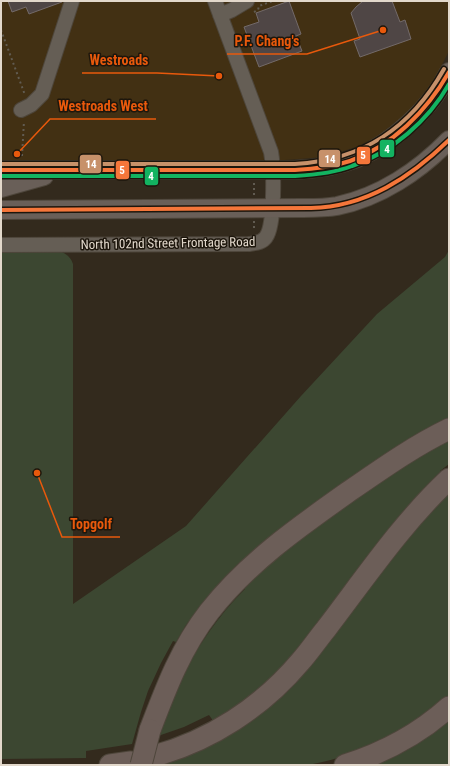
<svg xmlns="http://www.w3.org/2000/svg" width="450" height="766" font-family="'Roboto Condensed',sans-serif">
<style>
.built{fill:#423013}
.green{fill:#3c4731}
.building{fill:#4f4645;stroke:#736a69}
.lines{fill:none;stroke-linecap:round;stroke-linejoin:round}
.minor-casing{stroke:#4e463b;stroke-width:16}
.major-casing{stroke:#4e463b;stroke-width:20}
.highway-casing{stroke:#4e463b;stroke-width:23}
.path{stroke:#615b51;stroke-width:2;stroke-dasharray:2 3;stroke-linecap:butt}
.minor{stroke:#655e55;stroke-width:14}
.major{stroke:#695f58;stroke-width:18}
.highway{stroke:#6c5e58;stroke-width:21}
.highway-bridge-casing{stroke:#4e463b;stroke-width:23;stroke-linecap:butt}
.highway-bridge{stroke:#6c5e58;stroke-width:21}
.bus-1-casing{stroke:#1d160c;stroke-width:7}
.bus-2-casing{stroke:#1d160c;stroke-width:7}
.bus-3-casing{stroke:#1d160c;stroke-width:7}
.bus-1{stroke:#f5763a;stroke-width:4}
.bus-2{stroke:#13b361;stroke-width:4}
.bus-3{stroke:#c7916a;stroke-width:4}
.labels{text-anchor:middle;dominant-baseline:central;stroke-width:3;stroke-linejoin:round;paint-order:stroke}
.street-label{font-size:13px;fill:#e2d8cb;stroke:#1d160c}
.leader{fill:none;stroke:#e8590c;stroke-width:1.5}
.callout-dot{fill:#e8590c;stroke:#1d160c;stroke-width:1.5}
.callout-label{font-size:14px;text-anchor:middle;font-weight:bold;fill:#e8590c;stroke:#1d160c;stroke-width:3;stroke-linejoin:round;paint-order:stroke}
.line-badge{stroke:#1d160c;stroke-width:1.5}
.badge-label{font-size:11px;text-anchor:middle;font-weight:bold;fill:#fff}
</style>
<rect width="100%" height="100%" fill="#332a1d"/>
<path class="built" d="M1,1H449V51L432,84L407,114L376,137L359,146L325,157L285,160H1Z"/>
<path class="green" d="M449,250V420L282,528L246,557L220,582L204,601L186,625L176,642L173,641L161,663L148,691L141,712L132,744L86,751V758L1,759V252H62C68,255 71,258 73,264V604L186,526L301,396L377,314L445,257Z
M449,440V464L440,471L441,473L297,653L251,697L214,722L209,715L184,727L158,736L179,685V681C198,646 217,617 245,589L243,586L263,567L340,510L411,461Z
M449,483V695L447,697C407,732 359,756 308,765H151L222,737Z
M449,711V765H365Z"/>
<path class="building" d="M8,1H62V2L29,14L26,7L12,12Z
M289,1L301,34L296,36L302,51L259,67L244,27L259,22L256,13Z
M363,1H392L400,22L405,20L411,39L360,57L354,41L360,39L351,13L356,7Z"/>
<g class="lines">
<defs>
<path id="minor" d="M220,15L232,10L247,1
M21,110L31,105L42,94L72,1
M1,245L249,244C255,243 262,243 266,237C275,225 274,168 271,152L215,1"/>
<path id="major" d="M1,170H295C316,169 337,166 357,158C393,143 432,107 449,72
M1,188L44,176
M1,210L303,208C314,208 326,208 337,206C380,197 419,171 449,140"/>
<path id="highway" d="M150,730C166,688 181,648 209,612C248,562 300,526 351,490C383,468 414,446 449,429
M154,756C210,741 262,707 300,662C309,652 317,640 326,629C365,578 402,523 449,479
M110,765L131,762
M345,765C383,753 419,734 449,707"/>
</defs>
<use href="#minor" class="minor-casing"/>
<use href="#major" class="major-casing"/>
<use href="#highway" class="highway-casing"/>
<path class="path" d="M254,12L258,10L259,6L273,1
M1,30L25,95
M22,156L24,121
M254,195V183
M254,221V231"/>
<use href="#minor" class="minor"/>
<use href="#major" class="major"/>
<use href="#highway" class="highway"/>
<defs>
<path id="highway-bridge" d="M141,765L150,730"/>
</defs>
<use href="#highway-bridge" class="highway-bridge-casing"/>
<use href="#highway-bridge" class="highway-bridge"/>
<defs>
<path id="bus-1" d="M1,170H295C314,169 332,167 350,161C392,146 427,111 449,72
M1,210L311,208C366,207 411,177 449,140"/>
<path id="bus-2" d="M1,176H295C314,175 334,173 352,166C391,153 429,120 449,84"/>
<path id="bus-3" d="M1,164H295C363,160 411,128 444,69"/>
</defs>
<use href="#bus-1" class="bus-1-casing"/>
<use href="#bus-2" class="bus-2-casing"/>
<use href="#bus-3" class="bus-3-casing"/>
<use href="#bus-1" class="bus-1"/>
<use href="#bus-2" class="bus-2"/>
<use href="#bus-3" class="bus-3"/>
</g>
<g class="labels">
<g class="street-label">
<text transform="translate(168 243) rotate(-1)">North 102nd Street Frontage Road</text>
</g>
</g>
<path class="leader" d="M383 30L307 54H227M219 76L157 73H82M17 154L50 119H156M37 473L62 537H120"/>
<g class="callout-dot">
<circle cx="383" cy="30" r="4"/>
<circle cx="219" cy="76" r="4"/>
<circle cx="17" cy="154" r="4"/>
<circle cx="37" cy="473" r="4"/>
</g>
<g class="callout-label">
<text x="267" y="46">P.F. Chang's</text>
<text x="119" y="65">Westroads</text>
<text x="103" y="111">Westroads West</text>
<text x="91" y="529">Topgolf</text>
</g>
<g class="line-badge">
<rect x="379" y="139" width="16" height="19" rx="4" fill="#13b361"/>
<rect x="356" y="146" width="15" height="19" rx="4" fill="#f5763a"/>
<rect x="318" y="149" width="23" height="19" rx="4" fill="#c7916a"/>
<rect x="79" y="154" width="23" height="20" rx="4" fill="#c7916a"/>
<rect x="115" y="160" width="15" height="20" rx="4" fill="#f5763a"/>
<rect x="144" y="166" width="15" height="20" rx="4" fill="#13b361"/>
</g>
<g class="badge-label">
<text x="387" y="153">4</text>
<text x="363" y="159">5</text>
<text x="330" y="163">14</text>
<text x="91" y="168">14</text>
<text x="122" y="174">5</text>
<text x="151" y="180">4</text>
</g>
<rect width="450" height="766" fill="none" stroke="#e2d8cb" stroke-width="4"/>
</svg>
